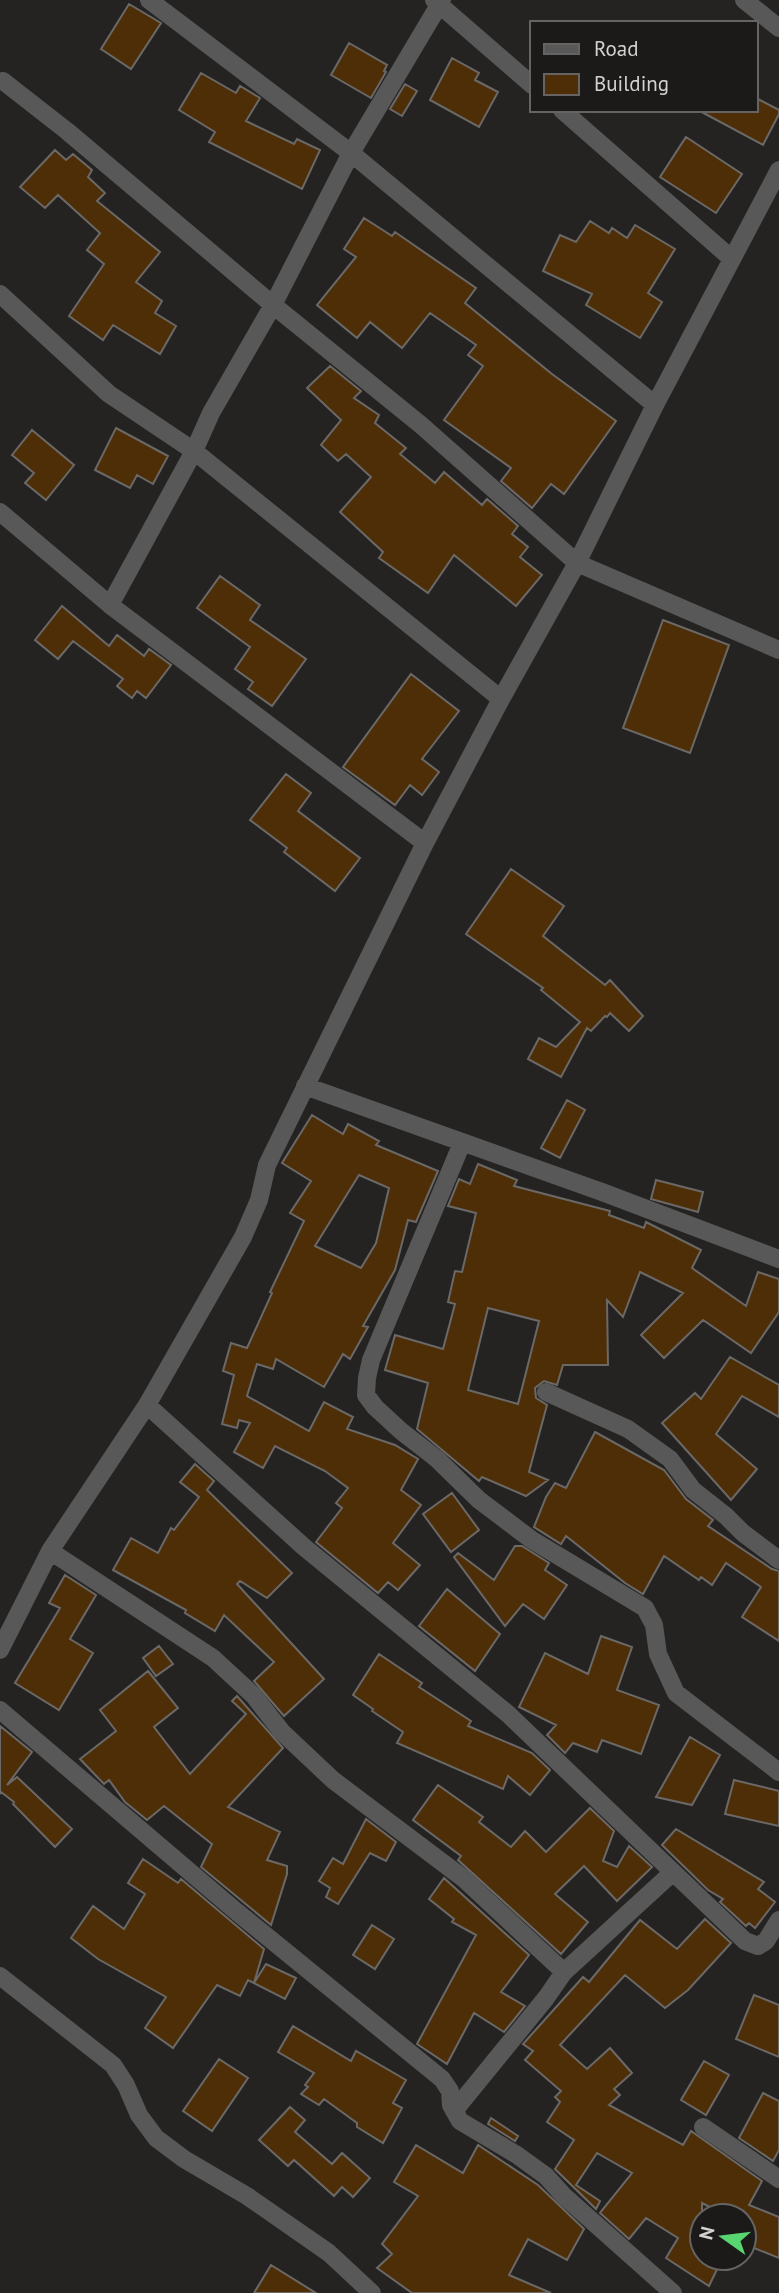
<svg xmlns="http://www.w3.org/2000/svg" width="779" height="2293" font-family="'PT Sans',sans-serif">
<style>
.building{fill:#4e2e07;stroke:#6b6967;stroke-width:2;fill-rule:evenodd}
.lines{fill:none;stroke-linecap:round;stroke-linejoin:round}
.street{stroke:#575857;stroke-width:18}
</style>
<rect width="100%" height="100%" fill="#252322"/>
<path class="building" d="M129,4L161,23L131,69L101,49Z
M349,43L387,65L384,71L386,72L371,98L331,75Z
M452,58L479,73L475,80L498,92L479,127L430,100Z
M201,73L236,93L240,86L260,98L246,121L294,144L297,139L320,150L302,189L209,142L215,132L179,110Z
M405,84L417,91L402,116L390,109Z
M756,98L779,110V114L763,145L698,110H756Z
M686,137L742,174L716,213L660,177Z
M55,150L66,160L73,154L92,170L88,177L105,193L97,201L160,252L136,282L162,301L155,313L176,326L160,354L113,325L103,340L69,316L104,264L87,250L100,233L58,195L45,208L20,187Z
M364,218L392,236L395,232L476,288L465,303L552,374L616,421L564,494L551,484L532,508L501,481L511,468L444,420L483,366L468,355L476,345L430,313L402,348L370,322L357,338L317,305L356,257L344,249Z
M590,221L609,233L612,228L627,238L635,225L675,249L648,293L662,302L640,338L586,305L592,294L543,271L560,235L576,242Z
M330,366L361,391L354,398L379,415L375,423L406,448L400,454L435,483L444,472L482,505L487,499L518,526L512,534L528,547L520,557L542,575L516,606L454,555L428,593L379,558L383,552L340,512L371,477L346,454L338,461L321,445L341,420L307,388Z
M116,428L168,456L153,484L137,475L130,488L95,470Z
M32,430L74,465L46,500L25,483L34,473L12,455Z
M220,576L260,605L250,620L306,659L272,706L248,689L253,682L235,669L250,647L197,608Z
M62,606L109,646L117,635L144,656L149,649L171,665L146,698L137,691L132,698L117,686L123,679L73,641L58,659L35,640Z
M663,620L729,645L690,753L623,728Z
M411,674L459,711L422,759L439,772L422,795L410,785L395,805L343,767Z
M286,774L311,793L298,811L360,858L335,891L284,852L287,848L250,820Z
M511,869L564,906L543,936L605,985L610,980L643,1016L629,1031L610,1013L607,1017L605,1016L591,1031L587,1028L561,1077L528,1059L539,1038L556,1047L580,1022L541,990L543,988L466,934Z
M567,1100L585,1110L560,1158L541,1148Z
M312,1115L343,1134L348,1124L379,1141L376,1145L438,1171L416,1222L408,1220L395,1270L363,1326L368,1327L350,1359L343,1354L324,1387L276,1359L273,1369L257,1364L247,1396L309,1431L324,1402L353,1417L347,1429L395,1445L418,1459L401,1490L421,1505L393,1543L420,1565L398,1590L388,1582L378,1593L316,1542L342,1508L336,1503L348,1488L325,1471L275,1446L263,1468L234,1452L250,1423L239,1420L237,1428L222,1424L234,1375L223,1371L231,1343L247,1348L272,1293L270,1292L304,1221L290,1213L311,1181L282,1163ZM359,1175L389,1188L376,1243L361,1268L315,1246Z
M478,1164L517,1180L514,1186L610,1211L609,1215L644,1228L646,1222L701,1250L692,1268L746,1306L758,1272L779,1279V1312L751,1353L703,1320L664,1358L641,1335L683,1293L640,1272L623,1317L607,1300L608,1365H563L557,1385L544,1381L535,1388L536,1398L547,1405L529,1472L548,1480L526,1496L482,1477L479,1481L417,1429L428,1383L385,1370L395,1335L443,1349L455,1304L448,1302L455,1271L462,1272L476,1213L448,1206L459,1179L470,1184ZM488,1308L539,1321L518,1404L468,1390Z
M656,1180L703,1192L698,1212L651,1199Z
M730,1357L779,1385V1417L742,1396L716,1434L757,1469L731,1500L662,1423L695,1393L701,1399Z
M595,1432L664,1470L686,1499L713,1520L708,1526L772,1569L779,1571V1641L742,1617L761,1587L726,1563L712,1585L701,1577L699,1580L664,1556L643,1594L625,1583L566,1536L561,1544L534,1527L546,1497L555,1483L566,1488Z
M195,1464L214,1481L207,1490L292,1573L267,1598L240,1581L237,1584L324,1679L284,1716L254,1681L274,1662L224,1615L215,1631L185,1613L186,1610L113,1570L131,1538L158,1553L171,1528L174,1530L199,1497L180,1482Z
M452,1493L479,1530L451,1552L423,1514Z
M515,1546H522L549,1563L545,1570L567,1585L544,1619L523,1604L505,1626L454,1557L458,1553L494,1580Z
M65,1575L96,1595L70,1639L93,1653L59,1710L15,1683L60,1608L49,1603Z
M447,1589L500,1634L475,1671L419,1626Z
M601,1636L632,1647L617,1690L659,1705L641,1754L602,1740L597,1752L573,1743L565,1753L547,1735L556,1725L519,1707L545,1653L588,1674Z
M159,1646L173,1664L156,1676L143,1658Z
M379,1654L422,1683L419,1687L471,1721L468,1726L532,1753L550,1770L530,1795L508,1776L503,1789L397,1743L403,1732L372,1711L373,1709L353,1695Z
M148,1671L178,1708L154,1727L190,1774L246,1714L232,1701L237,1696L283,1748L228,1807L280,1832L267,1860L287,1866V1874L271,1925L201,1867L212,1844L164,1806L147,1820L125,1802L109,1780L104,1784L80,1759L116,1731L100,1710Z
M0,1726L32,1752L7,1785L17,1777L72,1829L55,1847L13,1804L14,1802L1,1792L0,1794Z
M690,1737L720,1755L692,1805L656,1797Z
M734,1780L779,1791V1826L725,1814Z
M438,1785L483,1817L479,1822L511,1847L525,1831L546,1852L590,1808L614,1831L603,1861L617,1867L629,1846L652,1867L617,1901L584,1866L555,1894L588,1922L561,1954L458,1860L461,1856L413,1820Z
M366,1819L396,1842L386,1861L370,1853L338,1904L326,1897L330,1888L319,1881L333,1858L343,1864Z
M676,1829L764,1882L758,1889L775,1902L755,1928L749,1923L746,1926L720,1902L723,1899L708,1890L662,1845Z
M143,1859L178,1883L181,1879L264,1949L254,1983L266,1964L296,1978L285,1999L248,1980L240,1996L217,1985L173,2048L145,2028L166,1997L98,1959L71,1938L93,1906L124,1929L145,1894L128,1883Z
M444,1878L529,1955L501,1992L525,2006L504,2032L474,2013L447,2064L417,2044L476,1935L452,1922L454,1919L429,1899Z
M705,1919L731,1943L688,1990L665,2008L625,1975L560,2045L587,2069L610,2048L632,2073L614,2089L620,2095L609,2105L683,2145L691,2131L762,2181L749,2205L779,2217V2258L744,2244V2214L727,2216L702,2203V2258H714L721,2261L709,2286L666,2258L678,2238L646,2218L629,2239L600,2213L632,2173L597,2153L576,2185L600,2201L596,2209L555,2169L574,2140L547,2122L560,2102L555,2097L561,2091L525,2060L533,2051L523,2044L583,1977L589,1982L640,1920L677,1949Z
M372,1925L394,1939L375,1969L353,1955Z
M754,1995L779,2005V2057L736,2039Z
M293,2026L351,2061L356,2051L406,2080L393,2103L402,2108L383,2143L357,2127V2123L324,2099L319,2105L301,2094L308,2087L305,2085L314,2073L278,2052Z
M219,2059L248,2078L212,2131L183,2111Z
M704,2061L729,2075L706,2115L681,2100Z
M763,2093L779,2101V2150L773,2161L739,2138Z
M290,2107L305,2120L295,2132L332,2164L342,2153L370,2178L353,2197L342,2187L334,2196L294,2160L288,2166L259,2140Z
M491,2118L518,2136L515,2141L488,2124Z
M416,2145L463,2173L478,2145L538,2185L584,2229L567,2260L528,2239L509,2275L551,2293H412L377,2268L392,2254L382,2244L418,2196L394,2182Z
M271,2265L316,2293H254Z"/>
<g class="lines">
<path class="street" d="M149,0L351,153L655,405
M434,0L532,85
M744,0L779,28
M3,81L67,131L273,305L421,425L577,563L779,650
M562,110L732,259
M0,294L109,394L194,451L501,699
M0,512L110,605L425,843
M110,605L194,451L211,413L273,305L351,153L442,0
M305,1086L602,1192L779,1259
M462,1143L371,1360L367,1378L366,1395L375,1407L401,1431L437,1459L479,1500L532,1540L645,1608L654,1625L658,1654L676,1693L779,1772
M546,1392L628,1429L670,1459L693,1490L726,1516L743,1533L779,1560
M147,1405L304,1547L508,1714L745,1941L758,1946L766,1941L779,1920
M50,1551L213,1658L254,1696L282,1732L333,1780L463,1878L564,1972
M0,1650L50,1551L147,1405L243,1237L259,1200L267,1165L425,843L501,699L577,563L655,405L779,170
M0,1710L237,1912L442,2079L450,2091L451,2105L460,2121L517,2155L546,2176L564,2196L673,2293
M0,1976L113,2065L126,2085L139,2115L156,2138L184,2159L247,2196L329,2253L372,2293
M454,2111L546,1998L564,1972L672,1873
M703,2127L779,2179"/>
</g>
<rect x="530" y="21" width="228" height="91" fill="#1c1a19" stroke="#666463" stroke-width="2"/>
<rect x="544" y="44" width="35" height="10" fill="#575857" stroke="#666463" stroke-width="2"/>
<text x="594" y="56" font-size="21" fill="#d4d2d1">Road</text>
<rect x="544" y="74" width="35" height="21" fill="#4e2e07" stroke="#666463" stroke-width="2"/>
<text x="594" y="91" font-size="21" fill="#d4d2d1">Building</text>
<g transform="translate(723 2237) rotate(284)"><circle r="33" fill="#1c1a19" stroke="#666463" stroke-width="2"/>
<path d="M0-5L12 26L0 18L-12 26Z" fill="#57d570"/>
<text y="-10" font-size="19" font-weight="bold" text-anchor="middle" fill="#d4d2d1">N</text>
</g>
</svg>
